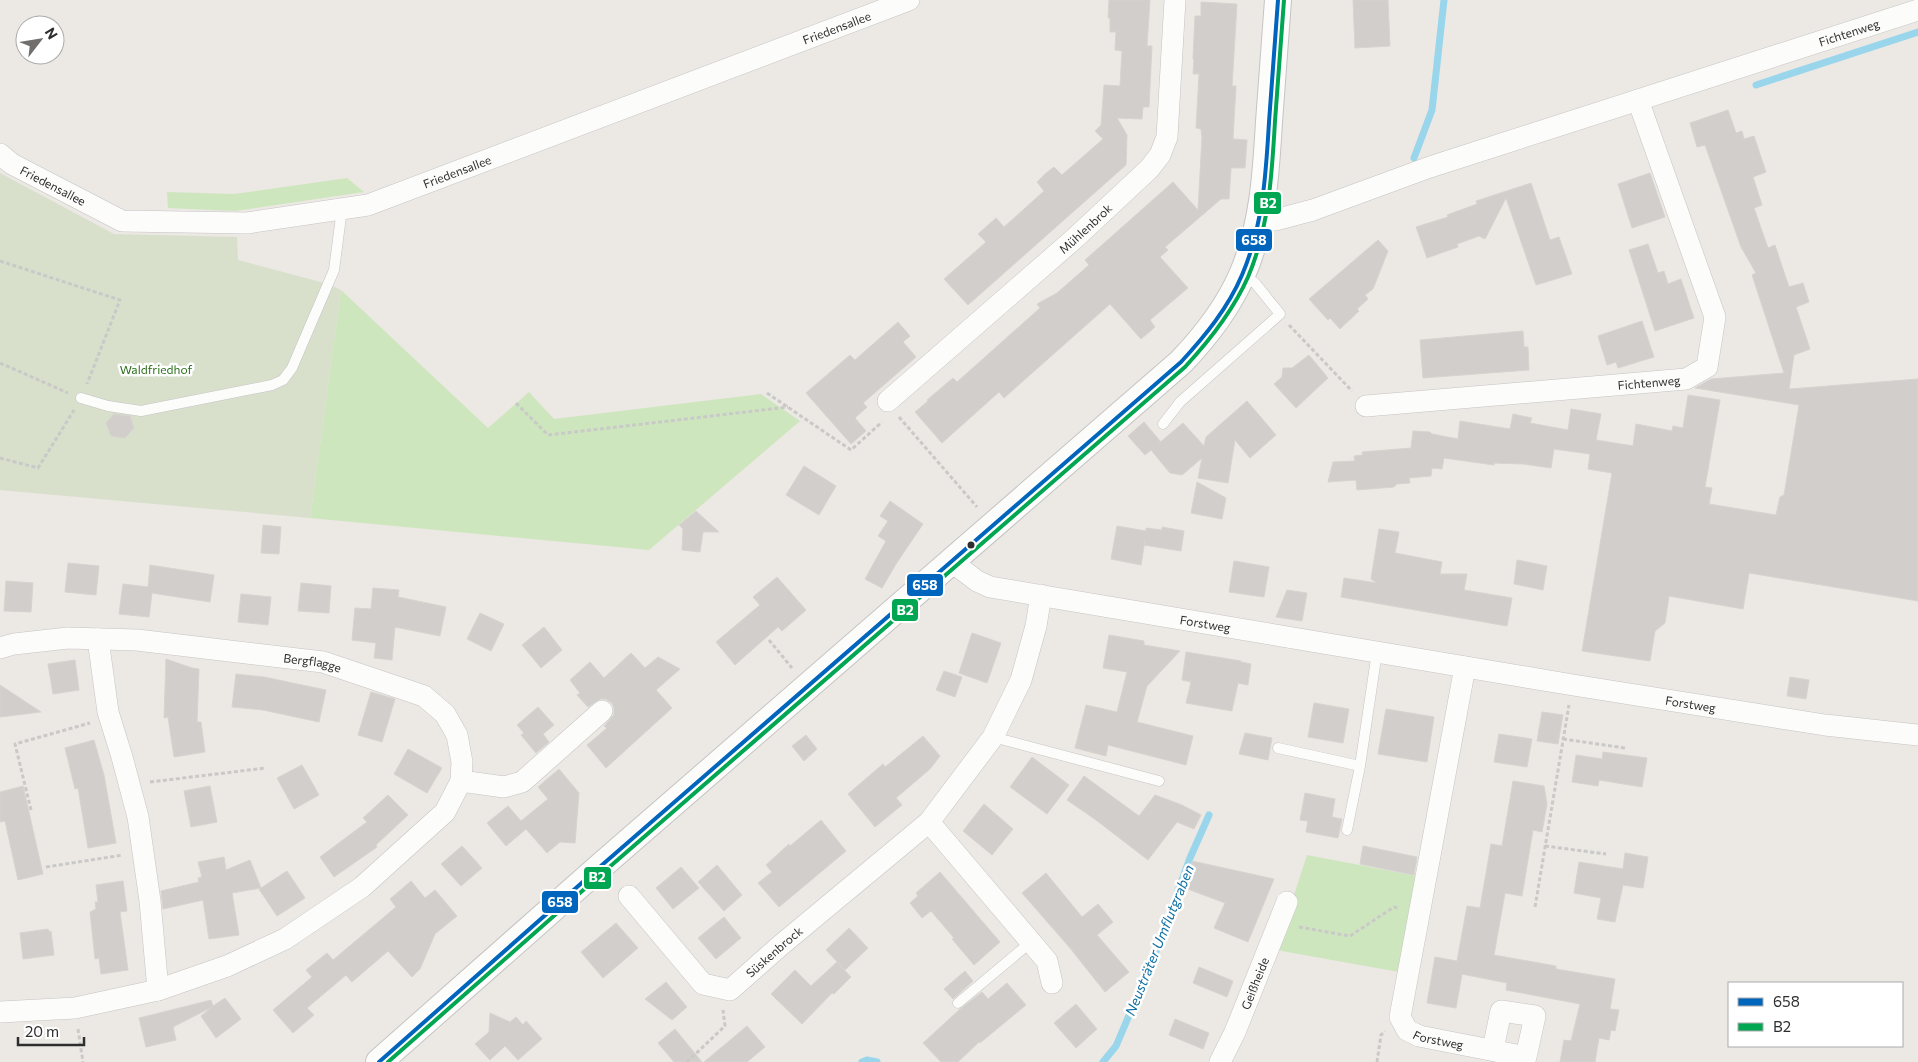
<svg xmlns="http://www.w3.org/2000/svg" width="1918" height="1062" font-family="Commissioner,sans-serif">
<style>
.green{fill:#cee6be}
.cemetery{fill:#d8e0cc}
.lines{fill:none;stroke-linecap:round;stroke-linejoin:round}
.stream{stroke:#99d6ec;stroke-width:7}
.building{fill:#d1cecb;stroke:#d7d4d0}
.service-casing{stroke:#c5c4c5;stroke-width:11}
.minor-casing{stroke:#c5c4c5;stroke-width:22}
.tertiary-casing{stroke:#c5c4c5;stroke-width:28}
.path{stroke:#c9c9c8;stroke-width:3;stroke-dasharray:4 2.5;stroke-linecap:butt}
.service{stroke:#fcfcfb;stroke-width:10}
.minor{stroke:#fcfcfb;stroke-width:21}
.tertiary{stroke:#fcfcfb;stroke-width:26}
.bus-1-casing{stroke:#fff;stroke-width:8}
.bus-2-casing{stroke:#fff;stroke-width:8}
.bus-1{stroke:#0065bd;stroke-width:4}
.bus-2{stroke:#00a651;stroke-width:4}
.bus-dot{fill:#2e2e2e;stroke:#fff;stroke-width:2}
.labels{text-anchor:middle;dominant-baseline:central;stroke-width:5;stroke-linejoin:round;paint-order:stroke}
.street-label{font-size:12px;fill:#2e2e2e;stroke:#fff}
.park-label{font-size:12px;fill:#2c6e1b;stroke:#fff}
.water-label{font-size:14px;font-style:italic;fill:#0d6fa3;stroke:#fff}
.line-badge{stroke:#fff;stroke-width:2}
.badge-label{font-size:14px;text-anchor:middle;font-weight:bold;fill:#fff}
</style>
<rect width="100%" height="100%" fill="#ece8e4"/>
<path class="green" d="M347,178L364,192L235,211L168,208L167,192L234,194Z
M341,290L488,428L529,392L554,419L761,394L800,421L649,550L310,518Z
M1307,855L1417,876L1399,972L1276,950Z"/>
<path class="cemetery" d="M0,173L114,234L237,237L238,260L328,284L341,290L310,518L0,490Z"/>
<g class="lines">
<path class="stream" d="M1756,85L1918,32
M1414,158L1432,110L1444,0
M862,1062L867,1060L877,1062
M1103,1062L1116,1046L1154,957L1190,858L1209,815"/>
</g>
<path class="building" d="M1109,0H1150L1147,46H1152L1149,107H1143L1142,119L1117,118L1127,135L1126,165L968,305L944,279L986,242L978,234L996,218L1004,227L1044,191L1037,182L1045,174L1054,167L1062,175L1103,139L1095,131L1101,125L1104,85L1120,86L1122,51L1115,50L1116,32H1110V18H1108Z
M1353,0H1388L1390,46L1355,48Z
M1201,2L1237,4L1232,86H1236L1233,139L1247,140L1245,168H1231L1229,199H1221L1165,247L1168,250L1160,257L1188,288L1150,320L1155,327L1141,339L1110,304L1004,398L999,392L942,443L915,412L928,401L927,400L953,378L957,382L1040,308L1037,304L1057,293L1089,265L1085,260L1173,182L1198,210L1202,137L1201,129L1196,128L1199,74H1193L1194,59H1193L1195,16H1201Z
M1728,110L1736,133L1742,131L1744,139L1754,136L1766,172L1753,177L1762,205L1754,208L1768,248L1775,245L1789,287L1803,283L1809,302L1796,307L1810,349L1794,355L1789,389L1918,379V601L1749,573L1743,609L1669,596L1665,623L1655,631L1650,661L1582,651L1612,473L1588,469L1590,454L1554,449L1551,468L1523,464L1494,463V465L1444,458L1442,469L1432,468L1431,476L1409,478L1410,483L1397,484L1394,487L1357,490L1356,480L1328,482L1333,462L1355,461L1354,456L1363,455L1362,452L1411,448L1413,431L1430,432L1432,434L1458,439L1460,421L1510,429L1513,414L1532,418L1530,423L1568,430L1571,409L1601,414L1596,440L1633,446L1636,424L1672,431L1673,426L1683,428L1688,395L1720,400L1705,487L1712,488L1709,504L1776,515L1780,497L1784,495L1799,405L1695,388L1711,379L1784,373L1752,275L1756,273L1741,247L1705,145L1697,147L1690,123Z
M1650,173L1665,217L1632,228L1618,184Z
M1531,183L1550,240L1559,237L1572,274L1536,285L1506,198L1485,239L1479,236L1457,244L1458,247L1427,258L1416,227L1448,217L1447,215L1477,204L1476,201Z
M1378,240L1388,251L1373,289L1365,295L1368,299L1357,309L1359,311L1340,329L1330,318L1328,320L1309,299Z
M1648,244L1658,273L1664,271L1668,284L1681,279L1694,318L1655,331L1629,250Z
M1642,321L1654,357L1618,368L1616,362L1607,365L1598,336Z
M898,322L910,336L903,342L916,357L863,403L867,407L855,418L866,431L851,444L806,393L850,355L855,360Z
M1523,331L1524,347H1528L1529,370L1423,378L1420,340Z
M1309,355L1328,378L1296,408L1274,384L1282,377L1283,368H1292Z
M1247,401L1276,435L1250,458L1235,440L1228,483L1198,478L1202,458L1182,475L1170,473L1151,450L1145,455L1128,436L1144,422L1161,442L1158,444L1183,423L1204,446L1206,437Z
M114,414L130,416L134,428L125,438L111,436L106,423Z
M804,466L836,486L819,515L786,495Z
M1197,482L1226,498L1222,519L1191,513Z
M890,501L923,524L896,564L882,588L865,579L886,541L878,536L888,521L880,516Z
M696,511L719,532H703L700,552L682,550L683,529L679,525Z
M263,525L281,527L279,554L261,553Z
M1117,526L1146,531V528L1162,530V527L1184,531L1181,551L1144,545L1145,540L1141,565L1111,559Z
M1379,529L1399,532L1395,553L1442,562L1440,574H1467L1464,590L1512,598L1507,626L1341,597L1344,578L1377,583L1371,579Z
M1517,560L1547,566L1543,590L1514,584Z
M1234,561L1269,567L1264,597L1229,592Z
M68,563L99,566L96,595L65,592Z
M150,565L214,575L210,602L152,593L149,617L119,614L123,584L148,587Z
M777,577L806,610L782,631L778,627L735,665L716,642L760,605L753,597Z
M6,581L33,583L31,612L4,611Z
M301,583L331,586L329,613L298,611Z
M373,588L399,590L398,597L446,607L440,636L395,627L392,660L374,658L376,643L352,640L355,608L371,609Z
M1287,590L1307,593L1302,621L1276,617Z
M241,594L271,597L268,625L238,622Z
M480,613L504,624L491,651L467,639Z
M544,627L562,650L541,668L522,645Z
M972,633L1001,643L987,683L959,673Z
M1109,635L1144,641V645L1180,651L1147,686L1137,722L1193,736L1186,765L1108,745L1106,756L1075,748L1086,705L1117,712L1127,672L1103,668Z
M1186,652L1241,661V662L1251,664L1248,685L1238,683L1232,711L1186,703L1191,682L1182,680Z
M631,653L645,668L658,657L680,669L656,690L672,708L606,768L587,745L607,728L604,726L614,715V708L612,703L606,699H600L588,707L577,695L580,693L570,680L590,662L604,678Z
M166,659L192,668L199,669L197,722H201L205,752L174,757L168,717L164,718Z
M75,660L79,690L53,694L48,664Z
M944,671L962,677L955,697L936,690Z
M236,674L264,677L326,690L319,722L263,710L232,707Z
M1790,677L1809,680L1806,699L1787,696Z
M0,685L41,712L0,717Z
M371,692L395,699L382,742L358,735Z
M1314,703L1349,709L1343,743L1308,737Z
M538,707L554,725L543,734L549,742L536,753L521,735L524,733L517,725Z
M1386,709L1434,717L1427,762L1378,754Z
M1542,712L1563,715L1558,744L1537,741Z
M1245,733L1272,738L1268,760L1239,754Z
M1499,734L1532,739L1527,767L1494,762Z
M806,735L817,749L804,761L792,746Z
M923,736L940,756L930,769L896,798L902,805L875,827L848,794L883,764L885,767Z
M94,740L104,775L116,843L88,848L78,788L75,789L65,748Z
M408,749L442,768L427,793L394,774Z
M1603,752L1647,758L1642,787L1599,780L1598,786L1572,782L1576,755L1602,759Z
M1032,757L1069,785L1047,814L1010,787Z
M302,765L319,795L294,809L277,778Z
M559,769L579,793L575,843L560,842L547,853L526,829L506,846L487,823L508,806L521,821L548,799L538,787Z
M1084,776L1139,816L1155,795L1182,805L1201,815L1194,829L1177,822L1148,860L1096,820L1067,800Z
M1513,781L1544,786L1547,804L1542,832L1533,830L1522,896L1505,893L1494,955L1556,966V969L1615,979L1610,1009L1619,1010L1615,1031L1611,1030L1609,1040L1599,1038L1595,1062H1560L1564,1040L1571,1041L1580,1004L1506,990L1507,983L1462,974L1456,1008L1427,1003L1435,957L1457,961L1467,906L1480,908L1491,844L1502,846Z
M23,786L43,874L18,880L5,821L0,822V792Z
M210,786L217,822L191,827L184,791Z
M1305,793L1335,799L1332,817L1342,819L1338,838L1306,832L1308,821L1300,820Z
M388,795L408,815L376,845L377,847L334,877L320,857L367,822L363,818Z
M984,804L1013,829L992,855L963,831Z
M821,820L846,851L779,907L758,883L772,872L766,865L789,844L790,846Z
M462,846L482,868L461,886L441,864Z
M1363,846L1417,857L1414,875L1360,864Z
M1625,853L1648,857L1643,888L1623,885L1615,922L1597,919L1601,898L1574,893L1579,862L1623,869Z
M224,857L226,870L250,860L261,888L287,871L305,898L277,916L259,889L261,888L232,893L239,935L209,939L203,900L163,909L161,891L199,882L198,878L202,877L198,862Z
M1192,861L1274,879L1248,942L1214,928L1225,903L1185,888Z
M717,865L742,895L724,911L698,882Z
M681,867L699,888L673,909L656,888Z
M940,872L1000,942L974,965L952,939L954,938L931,911L922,918L910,903L918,896L916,893Z
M1046,873L1082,917L1098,904L1113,922L1097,935L1129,972L1105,992L1070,948L1022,893Z
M123,881L127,911L120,912L128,970L101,974L99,958L95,959L90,912L96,909L95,902H98L96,885Z
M411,881L425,898L435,890L457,916L435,934L420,969L412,977L388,951L352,982L346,975L307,1008L314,1015L293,1033L273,1010L312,977L306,970L327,953L333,960L396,907L390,899Z
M724,917L741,938L716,959L698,938Z
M616,923L638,948L603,978L581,952Z
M849,928L868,948L845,970L826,950Z
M48,929L49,932L51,931L54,955L23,959L20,933Z
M837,962L851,977L834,994L832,993L802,1024L771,994L795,970L811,986Z
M1199,967L1233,981L1227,997L1193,983Z
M965,971L973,981L953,999L944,989Z
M666,982L687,1007L672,1020L645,999Z
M1007,983L1026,1005L980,1043L979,1042L958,1062H941L923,1043L959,1010L982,992L988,999Z
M225,998L241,1019L216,1038L201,1016L212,1007L173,1027L176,1040L146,1047L139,1018L211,1000L213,1006Z
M1076,1004L1097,1029L1076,1048L1054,1023Z
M490,1013L510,1022L516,1017L523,1025L526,1021L542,1039L518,1060L505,1046L490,1060L475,1044L489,1032Z
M1175,1019L1209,1033L1203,1049L1169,1035Z
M747,1026L765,1047L747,1062H704Z
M675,1029L702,1062H674L658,1043Z"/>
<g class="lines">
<defs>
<path id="service" d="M81,398L108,406L141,411L272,385L283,380L292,368L334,270L342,209
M1163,424L1180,402L1280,314L1255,283L1243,275
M993,737L1159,781
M1278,748L1360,766
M1347,830L1360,766L1377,652
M958,1003L1031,942"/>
<g id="minor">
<path id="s1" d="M0,154L12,164L122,221L247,223L368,205L909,0"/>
<path id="s2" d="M1259,221L1275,220L1313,210L1430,167L1918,10"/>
<path id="s3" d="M888,401L1074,239L1149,169L1160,155L1167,137L1175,0"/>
<path id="s4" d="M1366,406L1686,379L1707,367L1715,317L1638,100"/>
<path id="s5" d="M952,562L977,581L990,587L1573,685L1825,725L1918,735"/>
<path d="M98,639L108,712L122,757L138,817L150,901L158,990"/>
<path id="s6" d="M0,648L14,644L68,638L137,640L323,662L424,696L445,714L457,735L462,762L461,781L445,812L362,887L285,939L227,966L158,990L75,1008L0,1012"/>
<path id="s7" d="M1465,667L1400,1017L1407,1030L1419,1036L1526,1057L1535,1016L1501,1011L1493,1049"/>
<path d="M461,781L504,787L522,782L602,711"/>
<path d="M929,822L1047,961L1052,983"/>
<path id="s8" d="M629,896L703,984L730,990L781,945L929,822L993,737L1021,680L1036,626L1041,595"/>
<path id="s9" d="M1220,1062L1235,1032L1287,902"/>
</g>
<path id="tertiary" d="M379,1062L602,865L1181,362C1205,337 1228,307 1242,275C1263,227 1266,173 1269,122C1272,81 1275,41 1278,0"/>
</defs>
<use href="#service" class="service-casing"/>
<use href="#minor" class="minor-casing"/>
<use href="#tertiary" class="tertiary-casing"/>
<path class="path" d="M0,261L120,300L87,384
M1289,325L1352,391
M0,363L68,393
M767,393L851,450L882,422
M516,403L548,435L788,407
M899,417L977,507
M0,458L38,468L74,410
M769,640L792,668
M1563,739L1625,748
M150,782L266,768
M31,810L15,744L90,723
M1545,846L1606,854
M46,867L123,855
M1535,907L1569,705
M1299,927L1350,936L1394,907L1398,908
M78,1029L83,1062
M687,1062L725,1026L723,1010
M1377,1062L1381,1035L1385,1031"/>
<use href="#service" class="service"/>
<use href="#minor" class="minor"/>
<use href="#tertiary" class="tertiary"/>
<defs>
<path id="bus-1" d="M379,1062L602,865L1181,362C1205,336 1228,308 1242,275C1263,226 1266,174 1269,122C1272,81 1275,41 1278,0"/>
<path id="bus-2" d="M388,1062L606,870L1185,367C1210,340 1233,311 1248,277C1269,228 1272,174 1275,121C1278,81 1281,41 1284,0"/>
</defs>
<use href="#bus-1" class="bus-1-casing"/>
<use href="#bus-2" class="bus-2-casing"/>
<use href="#bus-1" class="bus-1"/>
<use href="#bus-2" class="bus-2"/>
</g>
<circle class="bus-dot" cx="971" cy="545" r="4.5"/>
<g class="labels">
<g class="street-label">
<text stroke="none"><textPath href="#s1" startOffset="888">Friedensallee</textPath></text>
<text stroke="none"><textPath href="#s2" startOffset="620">Fichtenweg</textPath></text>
<text stroke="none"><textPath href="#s1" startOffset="482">Friedensallee</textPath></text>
<text stroke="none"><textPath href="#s1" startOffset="62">Friedensallee</textPath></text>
<text stroke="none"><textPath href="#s3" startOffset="262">Mühlenbrok</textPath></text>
<text stroke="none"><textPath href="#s4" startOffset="284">Fichtenweg</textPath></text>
<text stroke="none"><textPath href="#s5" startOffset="264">Forstweg</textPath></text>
<text stroke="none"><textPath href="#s6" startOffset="315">Bergflagge</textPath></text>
<text stroke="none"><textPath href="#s5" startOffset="756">Forstweg</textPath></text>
<text stroke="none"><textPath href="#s8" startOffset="201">Süskenbrock</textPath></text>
<text stroke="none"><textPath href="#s9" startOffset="86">Geißheide</textPath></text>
<text stroke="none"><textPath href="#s7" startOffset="404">Forstweg</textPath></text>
</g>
<g class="park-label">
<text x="156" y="369">Waldfriedhof</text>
</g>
<g class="water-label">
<text transform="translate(1159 940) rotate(-68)">Neusträter Umflutgraben</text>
</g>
</g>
<g class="line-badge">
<rect x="1253" y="191" width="29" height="24" rx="5" fill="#00a651"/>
<rect x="1235" y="228" width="38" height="24" rx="5" fill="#0065bd"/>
<rect x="906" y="573" width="38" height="24" rx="5" fill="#0065bd"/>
<rect x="891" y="598" width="28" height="24" rx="5" fill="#00a651"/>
<rect x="583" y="866" width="29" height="24" rx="5" fill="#00a651"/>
<rect x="541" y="890" width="38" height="24" rx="5" fill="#0065bd"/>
</g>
<g class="badge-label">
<text x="1268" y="208">B2</text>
<text x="1254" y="245">658</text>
<text x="925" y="590">658</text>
<text x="905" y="615">B2</text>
<text x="597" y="882">B2</text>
<text x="560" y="907">658</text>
</g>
<rect x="1728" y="982" width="175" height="65" fill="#ffffff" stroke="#ababab"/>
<rect x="1738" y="998" width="25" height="8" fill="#0065bd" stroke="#ababab"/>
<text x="1773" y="1007" font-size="15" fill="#2e2e2e">658</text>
<rect x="1738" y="1023" width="25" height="8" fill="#00a651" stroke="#ababab"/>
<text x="1773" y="1032" font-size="15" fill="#2e2e2e">B2</text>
<g transform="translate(40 40) rotate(59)"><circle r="24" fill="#ffffff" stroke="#ababab"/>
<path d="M0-4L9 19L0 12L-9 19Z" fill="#706f6e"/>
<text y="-8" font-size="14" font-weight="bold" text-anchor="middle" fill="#2e2e2e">N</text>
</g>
<path d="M18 1037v8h66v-8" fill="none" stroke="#2e2e2e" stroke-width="2.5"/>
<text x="25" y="1037" font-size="15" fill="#2e2e2e" stroke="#ffffff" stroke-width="4" paint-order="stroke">20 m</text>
</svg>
